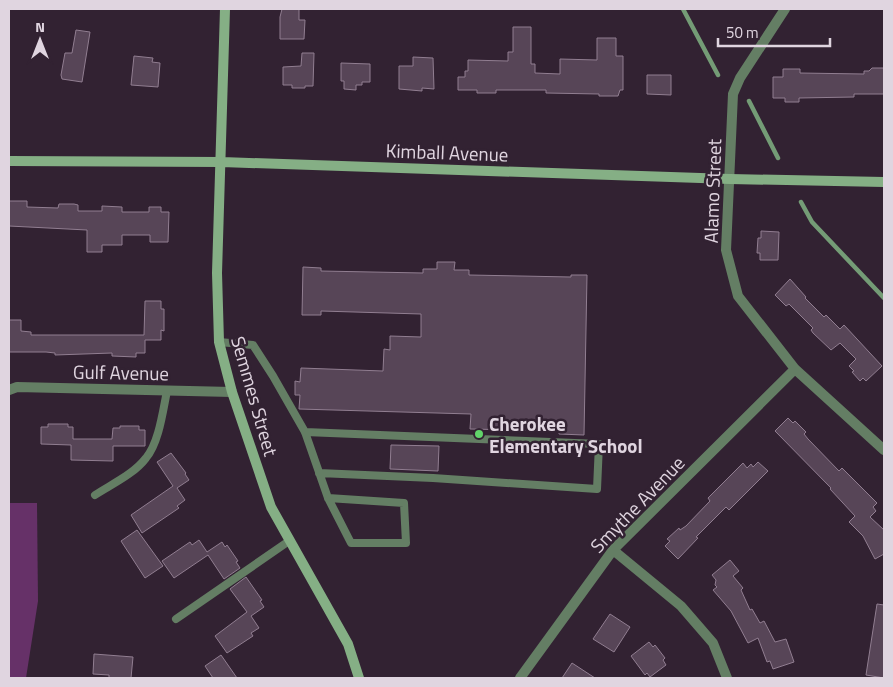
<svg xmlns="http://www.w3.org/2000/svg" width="893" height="687" font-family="'Titillium Web',sans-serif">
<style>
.green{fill:#663168}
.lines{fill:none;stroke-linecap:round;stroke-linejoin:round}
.stream{stroke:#749c76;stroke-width:4.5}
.building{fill:#574557;stroke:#917e91}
.service{stroke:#647e64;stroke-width:8}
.minor{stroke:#647e64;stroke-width:10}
.secondary{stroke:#85af85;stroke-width:10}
.poi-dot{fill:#61d46a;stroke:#322232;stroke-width:2}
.labels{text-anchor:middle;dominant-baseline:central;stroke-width:5;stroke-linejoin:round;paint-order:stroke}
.street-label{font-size:19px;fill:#e0d5e0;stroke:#322232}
.poi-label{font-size:19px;font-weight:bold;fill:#e0d5e0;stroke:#322232;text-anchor:start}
</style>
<rect width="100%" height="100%" fill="#322232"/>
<path class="green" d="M9,503H37L38,601L26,678H9Z"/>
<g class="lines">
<path class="stream" d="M683,9L718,75
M749,101L778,158
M801,202L812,222L884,298"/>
</g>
<path class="building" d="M282,9H299V20H305L304,39H280V17Z
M513,27H531V64H535V73L560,74V59L597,60V38H616V56H623V90H620L618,96H599V94L546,93V90H496V93H477V90H458V77H465V71H468V60L508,61V52H513Z
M76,30L90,32L82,82L62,79L61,75L65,53H72Z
M302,53H314L313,86H305V88H292V85H283V67L301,66Z
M134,56L153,58L152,62L160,63L158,87L131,85Z
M413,57L433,58L434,89L422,88V91L399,89V66H413Z
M341,63L370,64V82H362V85H356V90L344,89V81H341Z
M872,68H884V94H854V97L799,98V102H785V98H773V77H783V69H800V73L864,74V71H869Z
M647,75H671V95L647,94Z
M9,201H27V207L58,208L59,204H74L78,205V211H102V206L122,207V212H149V207H161V212H169L168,242H150V235H122V245H102V252H87V230L9,226Z
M761,231L779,232L778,260H760V253H757L758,238H761Z
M437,262H455L454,270H469V275L571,277V275H587L584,435L559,434V431L470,429L471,414L299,409L300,395H295V381L300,382L301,368L383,371L384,349L390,350V336L421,337V314L321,311V315H302L303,267L321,268V271L423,273V269H437Z
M790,279L806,297L805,298L824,317L826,315L840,329L844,325L882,366L866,381L863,378L860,381L852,372L854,371L849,366L856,359L840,343L831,350L813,333L811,330L813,328L789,304L786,306L775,295Z
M145,301H161V309H164V331L161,330V340H145V353H136V357L112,356V353L55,355V353L46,352H9V320H21V331L31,332V335H144Z
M788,418L793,423L795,421L806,432L804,434L808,439L839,471L842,468L877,503L873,507L876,511L870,517L884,530V554L875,559L863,536L849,522L855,516L830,489L831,488L775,431Z
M48,424H68V427H73V439H112L113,428H120V426H139V430H145V446H113V461L71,460V445L41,444V427H48Z
M391,445L439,446L438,471L390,469Z
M171,453L186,473L185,474L189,480L177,488L185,500L177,506L179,508L142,533L131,515L173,486L157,462Z
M758,462L768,471L729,510L726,507L696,537L698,538L678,559L665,546L670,541L667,539L679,528L680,530L686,526L710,501L708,498L743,463L747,468L751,464L753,467Z
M137,530L163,566L145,578L121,541Z
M199,540L207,552L222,542L225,547L227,545L238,561L236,562L240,568L224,579L208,555L174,578L162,561L190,542L192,545Z
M730,560L739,571L733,576L743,588L741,590L750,610L752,609L760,623L764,621L775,642L786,639L794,662L773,669L770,661L767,662L758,638L748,643L731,611L713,590L717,587L715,585L716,580L712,575Z
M246,577L262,600L260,601L264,607L251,616L259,628L251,633L253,636L227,653L215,636L247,612L230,589Z
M877,604L884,605V678L866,675Z
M610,614L630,627L614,652L593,639Z
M649,642L653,647L655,645L665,658L663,660L666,665L650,677L647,673L645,675L631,656Z
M94,654L133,657L131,678H109V675L93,674Z
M221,655L237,678H213L205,666Z
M572,663L595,678H562Z"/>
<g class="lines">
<path class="service" d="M219,342L253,345L273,376L305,432L328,498L351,543H406L404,503L328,498
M305,432L599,444L597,489L433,478L319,473
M95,495C112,484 134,474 146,458C159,443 163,410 167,391
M176,619L289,541"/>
<path class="minor" d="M785,9L740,78L733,94L726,250L738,296L795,369L884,450
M9,390L17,387L232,392
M613,550L681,606L713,643L727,678
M520,678L613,550L795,369"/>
<path class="secondary" d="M225,9L217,273L219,342L232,392L271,507L348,644L359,678
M9,161L222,162L730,179L884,182"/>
</g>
<circle class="poi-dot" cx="479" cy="434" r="5"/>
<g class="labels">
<g class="street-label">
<text transform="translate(447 152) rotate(2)">Kimball Avenue</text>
<text transform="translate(712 191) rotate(-88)">Alamo Street</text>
<text transform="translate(121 372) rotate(1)">Gulf Avenue</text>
<text transform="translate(255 396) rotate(74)">Semmes Street</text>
<text transform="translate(637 504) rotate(-46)">Smythe Avenue</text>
</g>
<g class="poi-label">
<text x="489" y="423">Cherokee<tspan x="489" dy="22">Elementary School</tspan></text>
</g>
</g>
<rect width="893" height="687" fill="none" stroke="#e0d5e0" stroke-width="20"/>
<g transform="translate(40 40)" stroke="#322232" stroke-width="4" paint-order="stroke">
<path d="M0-4L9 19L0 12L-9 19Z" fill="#e0d5e0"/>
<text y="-8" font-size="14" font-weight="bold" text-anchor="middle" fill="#e0d5e0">N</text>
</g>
<path d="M718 38v8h112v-8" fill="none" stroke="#e0d5e0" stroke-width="2.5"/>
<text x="726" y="38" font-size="15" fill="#e0d5e0" stroke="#322232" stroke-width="4" paint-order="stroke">50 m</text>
</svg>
